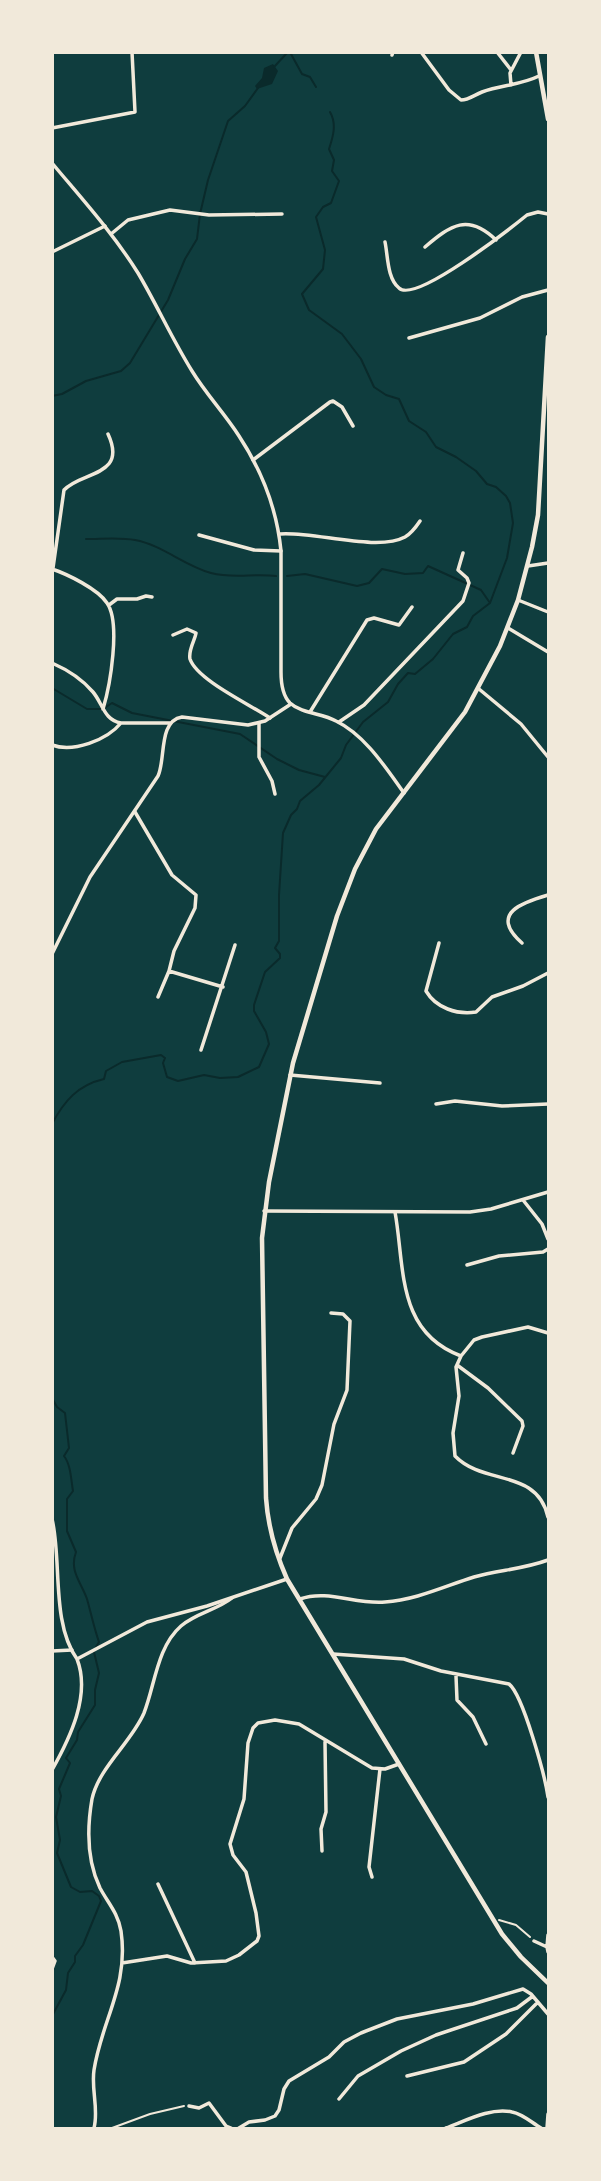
<svg xmlns="http://www.w3.org/2000/svg" width="601" height="2181" font-family="Lato,sans-serif">
<style>
.water{fill:#0a2a2b}
.lines{fill:none;stroke-linecap:round;stroke-linejoin:round}
.stream{stroke:#0a2a2b;stroke-width:2}
.path{stroke:#f1e9da;stroke-width:2}
.minor{stroke:#f1e9da;stroke-width:3.5}
.tertiary{stroke:#f1e9da;stroke-width:3.5}
.secondary{stroke:#f1e9da;stroke-width:4.5}
</style>
<rect width="100%" height="100%" fill="#0f3d3e"/>
<path class="water" d="M273,64L278,71L272,84L257,89L255,86L262,78L264,68Z"/>
<g class="lines">
<path class="stream" d="M250,52H266
M277,52L285,53
M288,52L291,54L302,74L310,77L316,87
M274,67L287,53
M52,396L62,394L86,381L121,371L130,363L168,300L185,259L197,239L200,214L208,180L228,121L245,106L258,88
M86,539C102,539 120,537 135,540C162,545 185,566 211,573C234,579 254,573 276,576
M287,576L305,574L357,586L369,583L382,569L405,574L423,573L428,566L481,590L490,603
M52,688L87,709H103L112,703L132,713L240,734L277,759L299,770L325,777
M52,1124C64,1101 78,1085 104,1079L106,1071L122,1062L161,1055L165,1058L163,1063L167,1077L178,1081L204,1075L220,1078L238,1077L259,1067L269,1044L266,1032L254,1011V1005L265,972L280,958V954L275,948L279,941V895L283,833L291,815L297,809L300,801L319,785L341,758L346,745L363,722L388,702L398,684L408,673L415,674L433,659L453,634L467,627L473,616L490,603L507,558L513,523L510,503L506,496L496,487L487,484L476,471L456,457L436,447L426,432L409,421L399,399L386,395L374,387L361,359L342,334L309,310L302,294L323,269L325,250L316,217L323,207L331,203L339,181L332,171L334,160L329,149C333,137 337,124 330,112
M52,1398L57,1407L65,1413L69,1448L64,1456C71,1465 71,1480 73,1491L67,1499V1531L76,1552C69,1571 81,1582 87,1599C91,1613 94,1628 99,1642L96,1647
M52,2016L66,1990L68,1973L75,1962V1956L83,1945L101,1901L99,1896L92,1891L80,1892L71,1887L57,1853L60,1840L56,1817L61,1796L59,1789L70,1763L66,1758L77,1740L78,1732L95,1705V1690L99,1673L94,1652"/>
<path class="path" d="M499,1920L516,1925L530,1937
M112,2128L150,2114L184,2106"/>
<path class="minor" d="M421,52L449,90L461,100C469,100 474,95 482,92C501,85 521,85 539,76
M497,52L511,70
M392,55L393,52
M511,85L510,73L521,52
M52,128L135,112L132,52
M111,234L128,220L170,210L209,215L282,214
M385,242C388,256 387,278 399,288C415,304 511,228 527,215L538,212L548,214
M425,247C451,225 468,213 496,240
M52,252L105,226
M409,338L480,318L522,297L548,290
M253,460L330,402L333,401L342,407L353,426
M280,534C313,531 377,552 405,537C412,533 416,527 420,521
M199,535L254,550L281,551
M528,566L548,563
M53,568L64,490C81,471 128,477 108,434
M52,569C67,574 98,589 107,603C121,623 110,686 103,709
M518,600L548,612
M109,605L117,599H137L146,596L152,597
M508,628L548,652
M173,635L187,629L196,633C195,640 188,650 190,659C197,680 251,705 270,718
M52,663C68,670 82,679 93,692C103,704 104,720 121,723H170
M479,689L521,724L548,757
M310,712L367,620L374,618L399,625L412,607
M339,722L364,705L463,601L469,583L467,578L458,570L463,553
M259,723V757L272,781L275,794
M52,745C73,753 107,740 121,723
M135,812L172,875L196,895L195,908L174,951L169,971L158,997
M439,943L426,991C436,1008 457,1015 476,1012L492,997L523,986L548,973
M522,943C488,913 524,902 548,895
M169,971L223,987
M201,1050L235,945
M290,1075L380,1083
M436,1104L455,1101L502,1106L548,1104
M523,1200L542,1224L548,1239
M395,1212C405,1267 396,1332 461,1356L474,1340L482,1337L528,1327L548,1333
M467,1265L499,1256L543,1252L548,1249
M461,1356L456,1367L459,1396L453,1433L455,1456C484,1486 537,1468 548,1517
M457,1365L488,1388L522,1421L523,1426L513,1453
M280,1558L292,1528L316,1499L322,1485L334,1424L347,1390L350,1321L343,1314L331,1313
M300,1599C328,1589 356,1605 385,1602C416,1600 445,1586 474,1577C499,1570 524,1569 548,1560
M52,1651L72,1650
M333,1654L404,1659L441,1671L509,1684C523,1695 545,1776 548,1797
M456,1676L457,1700L473,1717L486,1744
M322,1851L321,1829L326,1812L325,1742
M372,1877L369,1867L380,1769
M158,1884L195,1963
M534,1941L547,1947L548,1952
M547,1947L548,1935
M52,1957L55,1961L52,1969
M122,1963L167,1956L191,1963L226,1961L239,1955L257,1941L259,1936L256,1913L246,1872L233,1855L230,1844L244,1799L248,1743L253,1728L258,1723L275,1720L299,1724L372,1768L385,1769L399,1764
M407,2076L464,2062L506,2034L538,2002
M339,2099L358,2076L401,2051L436,2035L517,2008L533,1996
M189,2106L199,2108L209,2103L226,2126L231,2128
M94,2128C99,2109 91,2090 94,2070C102,2019 129,1986 121,1931C118,1913 108,1903 100,1888C87,1861 87,1828 92,1799C99,1767 131,1743 144,1713C155,1685 157,1647 181,1626C196,1613 217,1610 232,1598
M239,2128L249,2122L265,2120L275,2116L279,2110L284,2089L289,2081L329,2057L344,2042L361,2033L397,2019L473,2004L523,1989L531,1994L548,2014
M446,2128C465,2121 491,2107 512,2112C523,2114 532,2123 541,2128
M547,2128L548,2114"/>
<path class="tertiary" d="M52,163C82,199 113,233 138,273C157,305 172,339 192,371C206,394 225,414 239,436C262,471 277,510 281,551V672C281,683 282,695 290,703C302,714 322,713 336,721C365,735 386,768 404,793
M52,954L90,877L158,776C166,759 158,721 182,717L248,725L265,721L291,704
M264,1211L470,1212L491,1209L548,1192
M52,1519C62,1560 51,1623 77,1659
M52,1770C70,1738 91,1695 77,1659L147,1622L207,1606L287,1579"/>
<path class="secondary" d="M536,52L548,119
M548,337L538,515L532,547L518,600L500,646L465,712L376,829L355,869L337,916L293,1063L269,1182L262,1238L266,1498C268,1527 275,1552 287,1579L502,1934L521,1957L548,1983"/>
</g>
<rect width="601" height="2181" fill="none" stroke="#f1e9da" stroke-width="108"/>
</svg>
